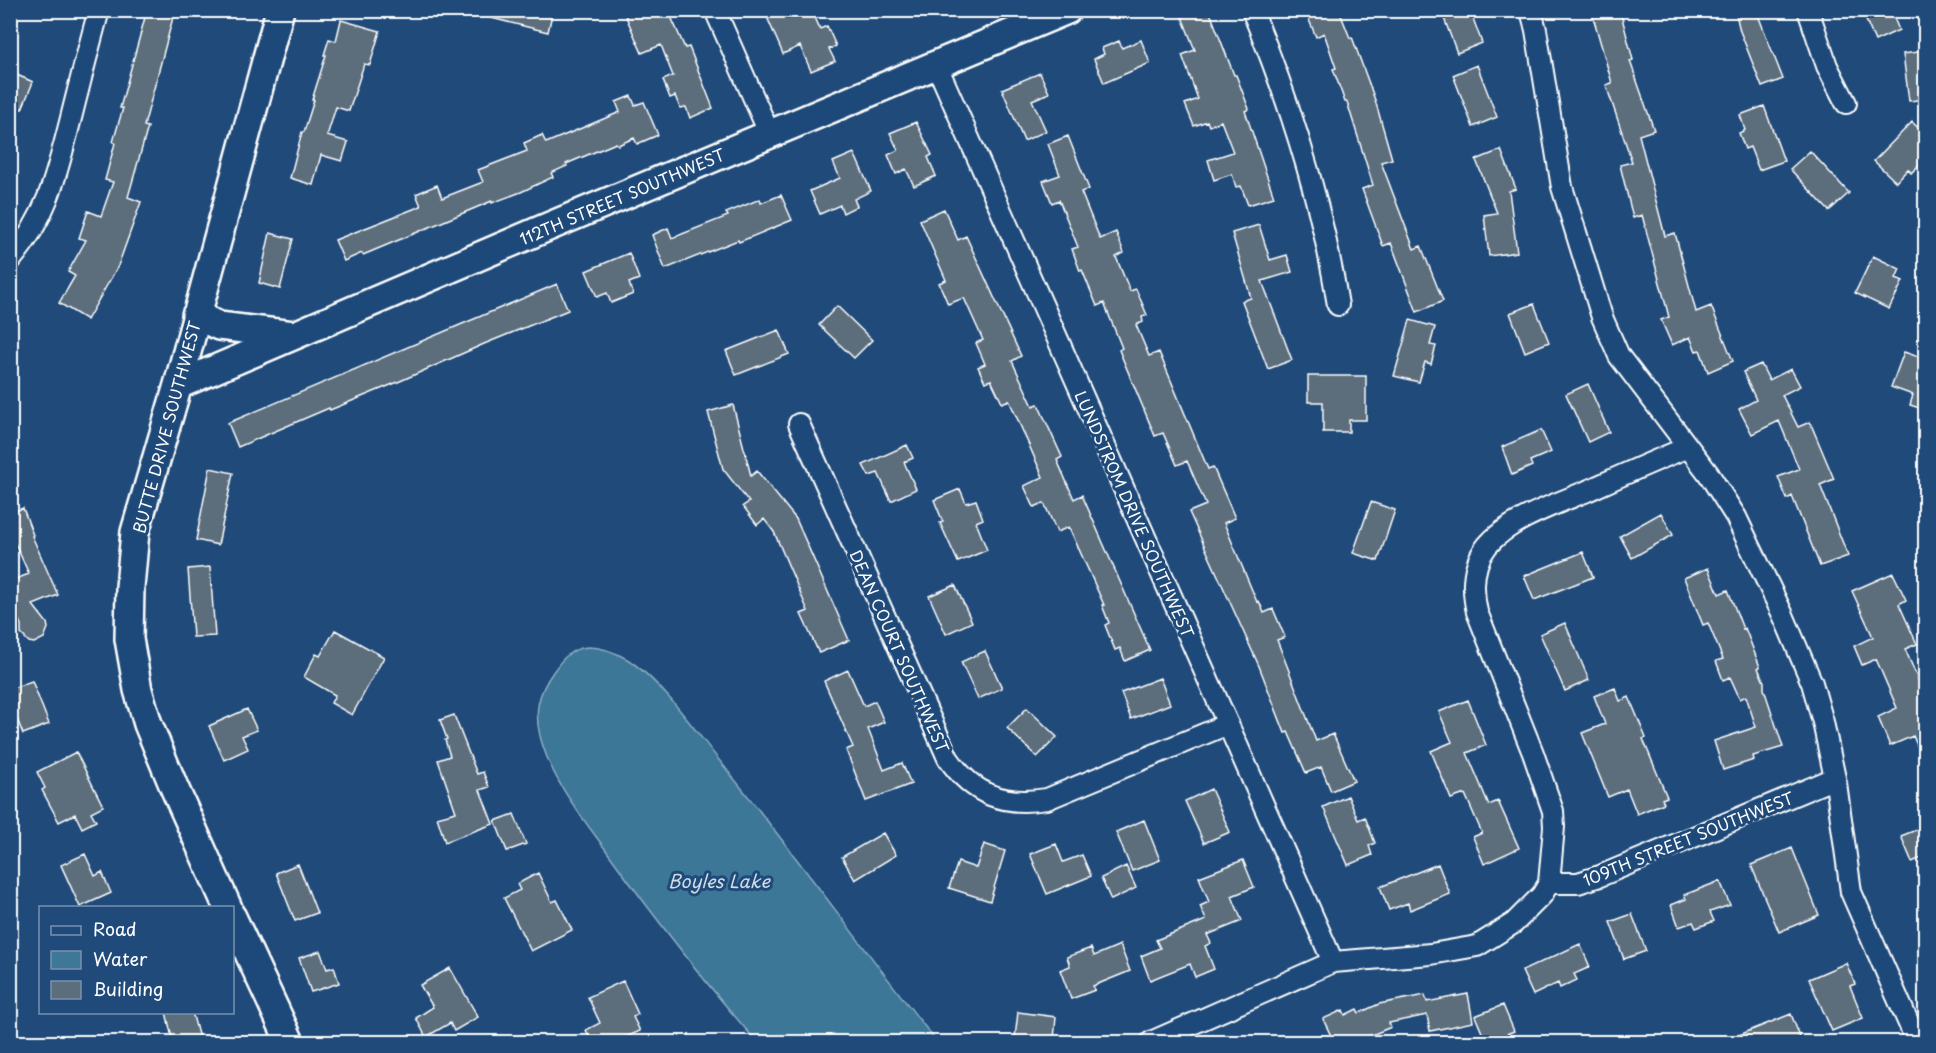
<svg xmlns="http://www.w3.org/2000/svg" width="1936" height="1053" font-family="'Playpen Sans',sans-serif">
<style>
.water{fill:#3e7798;stroke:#8badc1;stroke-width:1.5}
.building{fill:#5c6d7c;stroke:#fff;stroke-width:1.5}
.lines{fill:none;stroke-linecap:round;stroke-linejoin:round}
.street-casing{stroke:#fff;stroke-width:24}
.secondary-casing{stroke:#fff;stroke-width:32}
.street{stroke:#1f4a7a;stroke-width:20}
.secondary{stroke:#1f4a7a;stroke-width:27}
.labels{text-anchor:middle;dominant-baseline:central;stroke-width:6;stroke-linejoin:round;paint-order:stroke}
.street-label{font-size:16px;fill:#fff;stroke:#1f4a7a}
.water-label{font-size:18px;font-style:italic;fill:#cfdde5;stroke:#1f4a7a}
</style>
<rect width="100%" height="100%" fill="#1f4a7a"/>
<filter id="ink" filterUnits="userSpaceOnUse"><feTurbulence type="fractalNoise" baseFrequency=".0167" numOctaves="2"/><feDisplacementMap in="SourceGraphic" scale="12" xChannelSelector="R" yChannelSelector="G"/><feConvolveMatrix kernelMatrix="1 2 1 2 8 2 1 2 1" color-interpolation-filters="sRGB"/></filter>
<g filter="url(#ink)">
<path class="water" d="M588,647C602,647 615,652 627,659C660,680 694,729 719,760C794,852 863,949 937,1042H757C704,982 655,918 608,853C582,817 551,780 540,736C534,711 538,693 553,672C562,659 571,648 588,647Z"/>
<path class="building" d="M147,10H175L144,126L148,127L128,197L141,202L118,266L87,320L59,303L75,276L68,272L86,240L79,238L88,211L101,216L113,182L105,180L115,143L113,142L123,108H120Z
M484,10H553L548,32L483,16Z
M623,10H668L685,48L689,47L713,108L690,118L686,107L680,108L675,96L670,98L663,80L673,76L661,45L642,53Z
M764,10H812L820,29L827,26L836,46L829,49L835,61L811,71L800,46L783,54Z
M1200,10H1209L1234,75H1236L1249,109L1245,111L1274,197L1248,205L1241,186L1236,187L1232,174L1214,180L1208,160L1233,152L1221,121L1209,126L1207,121L1194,126L1185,104L1198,99L1182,55L1195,50L1182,17Z
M1305,10H1339L1350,38L1352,37L1375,100L1392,159L1381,162L1414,249L1421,246L1443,301L1417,312L1391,243L1383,246L1362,189L1373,185L1347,102H1345L1333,69L1336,68L1324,33L1316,37Z
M1441,10H1470L1482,43L1457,53Z
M1601,10H1620L1633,60L1630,61L1654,130L1639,135L1665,236L1675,233L1696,312L1711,306L1733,361L1708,372L1700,350L1696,351L1690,337L1672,345L1661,320L1669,317L1642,215L1633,218L1620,165L1632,162L1606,85L1612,83L1592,13Z
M1735,10H1756L1783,79L1762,87L1740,31Z
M1862,11H1891L1899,30L1875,41Z
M341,20L380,31L370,65L364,64L349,111L336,107L327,136L348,142L342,161L321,155L313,185L290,178L302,132H304L314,100H312L326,55H324L329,39L336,41Z
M1141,40L1150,63L1104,83L1094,59L1104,54L1102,48L1119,41L1122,48Z
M1926,51V99L1909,101L1903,54Z
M1477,65L1497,117L1473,127L1453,75Z
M10,72L33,82L22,109L10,105Z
M1040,73L1049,93L1032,100L1046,131L1024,141L1002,89Z
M631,96L635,105L644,102L658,135L637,144L634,138L618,145L616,143L566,164L567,166L551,173L553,177L521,192L492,203V201L363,255L362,253L344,261L335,240L421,206L416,194L437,185L442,198L483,182L478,170L527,151L524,143L542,135L546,143L620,112L616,102Z
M1764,106L1784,161L1759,170L1750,147L1745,149L1739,133L1745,130L1740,115Z
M916,122L932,155L928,157L936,176L914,186L906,169L896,174L888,155L898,150L890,133Z
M1912,122L1926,135V158L1911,173L1908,169L1896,182L1874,161Z
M1068,136L1089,189L1081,192L1100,239L1116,232L1124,253L1116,257L1130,291L1136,289L1147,315L1142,317L1143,322L1136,325L1149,356L1159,352L1208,469L1213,467L1235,518L1224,523L1257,602L1259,601L1264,613L1273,609L1285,637L1277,640L1316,741L1333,734L1354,781L1331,791L1321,767L1306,773L1288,732L1285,733L1259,666L1189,512L1206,505L1187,461L1177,465L1163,433L1155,436L1119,350L1122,348L1104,303L1097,306L1082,270L1080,271L1072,249L1078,247L1059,200L1052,203L1043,181L1060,175L1048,144Z
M1501,150L1516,189L1509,191L1517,252L1489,256L1484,215L1497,213L1476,160Z
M1810,151L1849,193L1829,211L1790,169Z
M854,153L871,191L854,199L857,206L843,213L840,205L820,214L810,191L840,178L833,162Z
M781,195L792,220L739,242L738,240L665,269L652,235L668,228L672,238L728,216L726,213L760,199L761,203Z
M944,209L958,240L966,236L1021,356L1012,361L1033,406L1038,404L1062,457L1057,460L1074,499L1082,495L1150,650L1125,661L1120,648L1115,650L1105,625L1109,623L1102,605H1104L1069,527L1057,532L1044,503L1034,507L1024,486L1043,477L1009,400L1002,403L991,380L985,382L978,367L985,364L976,343L983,340L964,298L948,304L939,283L946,280L920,220Z
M1259,225L1270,260L1287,255L1292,272L1262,281L1292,360L1268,369L1242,301L1251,298L1232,233Z
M270,233L293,239L280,289L259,283Z
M629,253L639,279L629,283L633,294L611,303L607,293L597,297L586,271Z
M1873,256L1900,269L1896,278L1903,281L1889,309L1855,293Z
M557,284L568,310L484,344L398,382L330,410L329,408L238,447L228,423Z
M1534,304L1549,342L1525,352L1510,313Z
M837,306L872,340L854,358L819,325Z
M1410,320L1435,327L1430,345L1436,346L1431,364L1425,362L1419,382L1394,376Z
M779,330L789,354L736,375L726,351Z
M1904,352L1925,359L1921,369L1923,366H1926V410L1910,405L1913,395L1891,387Z
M1761,364L1769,380L1791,369L1800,386L1782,395L1798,427L1810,422L1834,479L1820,485L1848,556L1820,566L1792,496L1787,499L1778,477L1799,469L1779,421L1752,434L1739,409L1756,400L1743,372Z
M1308,376H1366V420H1349V432H1323V402H1308Z
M1588,384L1609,432L1588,442L1566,394Z
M733,405L751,476L757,471L796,519L849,640L819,653L801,614L808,611L774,532L764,519L757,525L743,506L749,502L723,469L708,412Z
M1541,430L1551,452L1530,461L1532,466L1512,475L1502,447Z
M907,445L913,458L904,462L916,489L891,501L878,473L869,476L863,465Z
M210,468L233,473L218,545L196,540Z
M960,489L966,503L976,500L983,519L976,522L987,550L958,562L940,523L943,522L934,500Z
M1371,502L1395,510L1378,561L1353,553Z
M23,508L33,535L32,536L58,595L33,605L47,623L48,628L44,638L34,643L29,642L21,634V625L10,600V581L29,574L15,543L10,544V513Z
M1661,513L1673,535L1632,558L1620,536Z
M1583,552L1593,577L1534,600L1524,576Z
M210,567L215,636L193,637L188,569Z
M1708,568L1719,594L1728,590L1743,629L1745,628L1760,667L1758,668L1764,682V689L1783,747L1753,756L1754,760L1723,770L1714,741L1756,727L1746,696L1740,699L1730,677L1723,680L1716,661L1723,659L1708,623L1703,625L1684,578Z
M1893,573L1906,600L1899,604L1917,644L1905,649L1926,698V766L1913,736L1890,746L1878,717L1897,708L1876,659L1862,665L1854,646L1873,637L1852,591Z
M955,585L972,622L946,634L929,596Z
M1565,623L1589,680L1565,691L1540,634Z
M335,630L384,657L352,715L331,703L335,695L304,677L316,654L320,656Z
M985,651L1002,688L978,699L961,662Z
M848,670L864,706L875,701L884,722L868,729L884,770L902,763L911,784L866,801L846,750L853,747L824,681Z
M1160,678L1170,704L1131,719L1121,693Z
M32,681L49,724L23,734L17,719L10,721V689Z
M1615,688L1620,701L1629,697L1646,738L1643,739L1667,797L1662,799L1664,803L1637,814L1627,789L1608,797L1582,733L1605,724L1594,696Z
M1468,700L1486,745L1467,753L1489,805L1498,801L1519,848L1484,864L1473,837L1482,833L1465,794L1451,799L1431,751L1452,742L1439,712Z
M1027,708L1057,737L1037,757L1007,728Z
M247,709L257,730L242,736L248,749L224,760L209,726Z
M454,715L477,774L483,772L489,787L480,790L493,824L445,842L437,817L456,812L438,760L450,756L445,740L447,739L440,720Z
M76,752L103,806L91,812L96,821L82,828L75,814L59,822L42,790L45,788L37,772Z
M1211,789L1230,832L1204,843L1185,801Z
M1348,796L1358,820L1365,817L1375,843L1369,846L1372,855L1348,865L1323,807Z
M514,814L526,844L507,851L495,821Z
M1144,820L1160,860L1132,871L1116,832Z
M1926,826V856L1912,862L1901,836Z
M883,833L896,855L855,880L842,857Z
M984,844L1005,851L990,901L949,888L958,862L976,868Z
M1056,844L1063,862L1082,855L1091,876L1047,894L1030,854Z
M1792,848L1819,915L1779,932L1751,865Z
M85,854L95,876L102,872L111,893L80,907L61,865Z
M1243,860L1254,887L1232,896L1242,921L1207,935L1211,943L1205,946L1214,969L1195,977L1190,964L1150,980L1141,956L1160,948L1156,940L1206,920L1200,906L1209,902L1199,877Z
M298,864L317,913L295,921L276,873Z
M1438,864L1450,894L1410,910L1408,903L1389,910L1380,887Z
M1126,866L1136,888L1111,900L1101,878Z
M538,873L552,902L557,900L572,930L531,951L504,898L520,890L517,884Z
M1720,881L1730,905L1710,912L1714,921L1696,928L1693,922L1679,927L1671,905L1686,899L1684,895Z
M1632,914L1646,951L1624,959L1610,922Z
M1580,944L1590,967L1574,974L1577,980L1560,988L1558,983L1533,995L1522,971Z
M1120,945L1130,971L1093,986L1095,990L1071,999L1060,970L1070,966L1067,957L1091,948L1094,956Z
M320,951L327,969L334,967L339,983L311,992L299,958Z
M1846,963L1855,984L1850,986L1863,1018L1832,1031L1809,979Z
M450,968L478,1017L454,1031L450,1023L426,1037L416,1018L433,1007L420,985Z
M623,981L638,1014L633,1017L640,1031L615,1042H592L586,1030L600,1023L588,997Z
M1468,994L1473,1022L1430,1031L1427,1015L1389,1023L1391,1027L1355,1042H1334L1323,1019L1343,1010L1345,1015L1357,1009L1359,1013L1379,1004L1425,995L1427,1002Z
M1503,1005L1514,1031L1486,1042L1475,1016Z
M166,1012H192L200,1042H173Z
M1018,1012L1056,1017L1054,1039L1042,1037L1041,1042H1016L1017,1038H1015Z
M1791,1014L1800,1037L1786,1042H1722Z"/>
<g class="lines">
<defs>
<path id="street" d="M715,10L770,135
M1252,10C1291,105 1322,204 1338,305
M1531,10L1536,30L1562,187L1602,317L1619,356L1708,473L1736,517L1783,615L1812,683L1823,722L1836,783L1851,892L1917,1042
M1808,10L1827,66L1846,103
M937,66L1333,962
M10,261C48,216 57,173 71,118C80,82 89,46 99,10
M799,424L948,758C973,795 1003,806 1047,799L1228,724
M1549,883L1554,827L1553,811L1533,753L1477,612C1472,590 1472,565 1487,546C1508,520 1556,504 1587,491C1620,476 1654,461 1688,447
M1151,1042L1333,962L1431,954L1477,946L1514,923L1542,895L1549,883H1578L1600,876L1835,778"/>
<path id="secondary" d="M196,315L219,326L294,335
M178,385L543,229L1067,10
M228,908L174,787L148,724L138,690L129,639L130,587L135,532L178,385L280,10
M232,917L290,1042"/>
</defs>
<use href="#street" class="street-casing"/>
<use href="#secondary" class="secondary-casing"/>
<use href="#street" class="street"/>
<use href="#secondary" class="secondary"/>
</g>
</g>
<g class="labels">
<g class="street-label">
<text transform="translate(622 196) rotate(-23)">112TH STREET SOUTHWEST</text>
<text transform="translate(166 427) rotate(-75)">BUTTE DRIVE SOUTHWEST</text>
<text transform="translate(1135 514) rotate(66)">LUNDSTROM DRIVE SOUTHWEST</text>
<text transform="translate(900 651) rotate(66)">DEAN COURT SOUTHWEST</text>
<text transform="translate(1688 838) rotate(-22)">109TH STREET SOUTHWEST</text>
</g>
<g class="water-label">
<text x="719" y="880">Boyles Lake</text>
</g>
</g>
<rect width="1936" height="1053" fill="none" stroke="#1f4a7a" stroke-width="36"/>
<rect x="18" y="18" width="1900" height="1017" fill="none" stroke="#fff" stroke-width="2" filter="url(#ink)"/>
<rect x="39" y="906" width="195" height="108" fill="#1f4a7a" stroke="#7992af" stroke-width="1.5"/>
<rect x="51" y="926" width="30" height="9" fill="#1f4a7a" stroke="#7992af" stroke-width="1.5"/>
<text x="93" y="936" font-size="18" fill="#ffffff">Road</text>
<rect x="51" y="951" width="30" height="18" fill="#3e7798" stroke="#7992af" stroke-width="1.5"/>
<text x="93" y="966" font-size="18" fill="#ffffff">Water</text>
<rect x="51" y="981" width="30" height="18" fill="#5c6d7c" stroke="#7992af" stroke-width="1.5"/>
<text x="93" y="996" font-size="18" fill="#ffffff">Building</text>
</svg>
